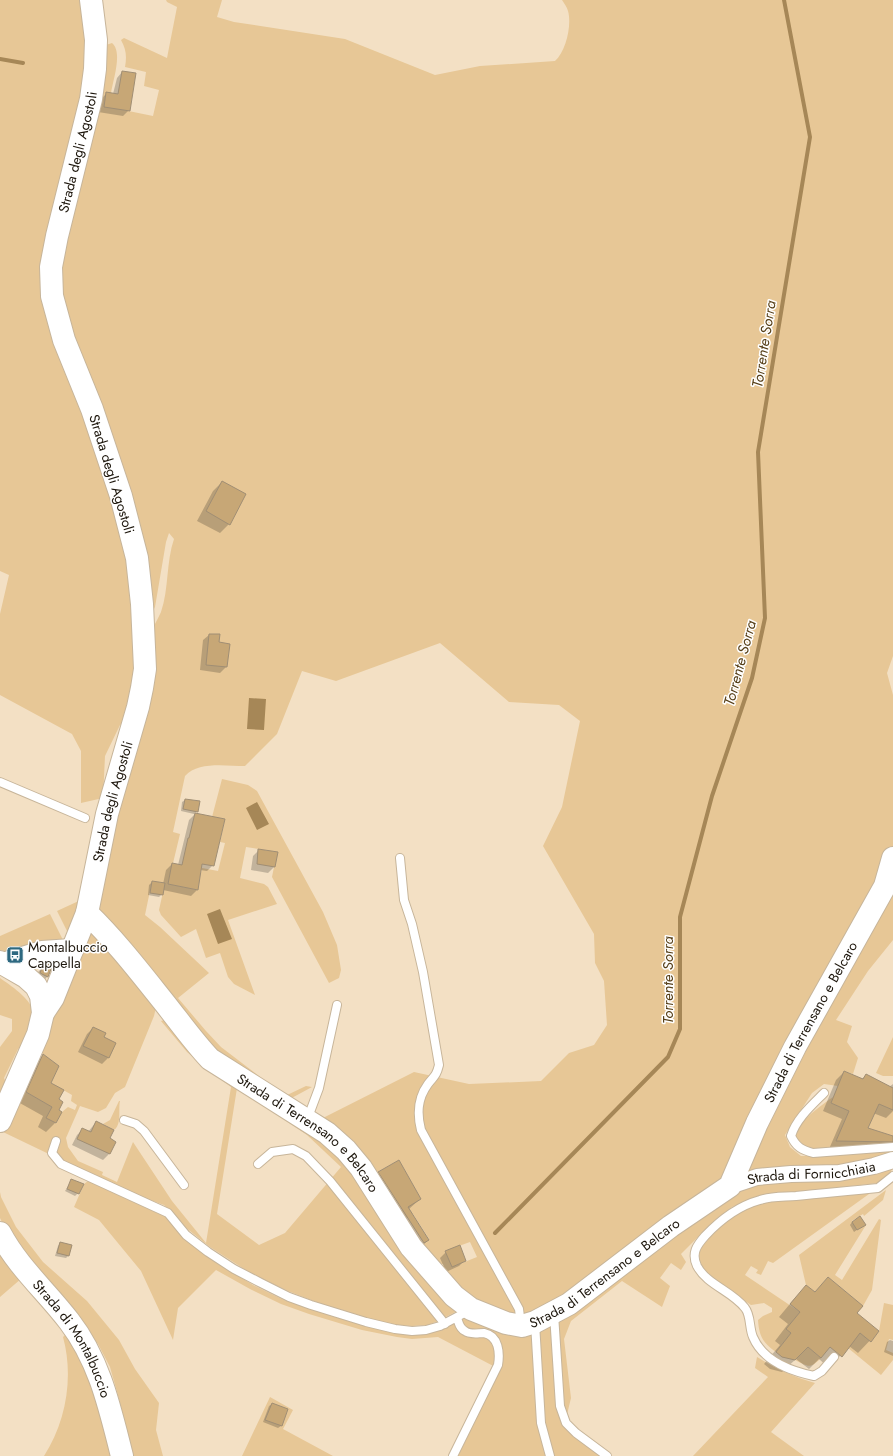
<svg xmlns="http://www.w3.org/2000/svg" width="893" height="1456" font-family="Jost,sans-serif">
<style>
.green{fill:#e7c796;fill-rule:evenodd}
.water{fill:#a68757}
.shadow{fill:#0003}
.lines{fill:none;stroke-linecap:round;stroke-linejoin:round}
.stream{stroke:#a68757;stroke-width:4}
.building{fill:#c7a776;stroke:#a08e74}
.lane-casing{stroke:#c7b59a;stroke-width:10}
.street-casing{stroke:#c7b59a;stroke-width:18}
.secondary-casing{stroke:#c7b59a;stroke-width:24}
.lane{stroke:#fff;stroke-width:8}
.street{stroke:#fff;stroke-width:16}
.secondary{stroke:#fff;stroke-width:22}
.labels{text-anchor:middle;dominant-baseline:central;stroke-width:3;stroke-linejoin:round;paint-order:stroke}
.street-label{font-size:14px;fill:#1e170d;stroke:#fff}
.poi-label{font-size:14px;fill:#1e170d;stroke:#fff;text-anchor:start}
.water-label{font-size:15px;font-style:italic;fill:#563f18;stroke:#fff}
</style>
<rect width="100%" height="100%" fill="#f3e0c4"/>
<path class="green" d="M0,0H84L88,37L84,91L50,229L80,408L110,496L127,560L133,641V674L128,707L123,723L120,725L105,756L103,798L81,803V751L72,734L0,695V614L9,575L0,571Z
M166,0H222L217,17L234,22L345,39L435,75L480,66L555,61C566,51 572,25 568,11C567,7 564,3 562,0H893V656L887,673L893,695V940L868,971L836,1020L852,1026L847,1042L858,1058L853,1074L844,1071L838,1086L824,1084L812,1093L785,1135L790,1147L801,1156H828L888,1150C891,1153 891,1155 892,1159C893,1174 890,1175 879,1183L759,1196L732,1207L715,1220L681,1254L686,1262L681,1270L671,1263L660,1278L670,1286L662,1307L622,1281L571,1321L564,1339L571,1398L564,1427L573,1436L601,1456H458L499,1369L438,1337L412,1339L397,1337L362,1330L309,1314L281,1304L250,1289L216,1270L178,1308L173,1340L141,1271L99,1220L74,1207L84,1184L88,1181L168,1218L183,1238L206,1256L253,1285L284,1300L310,1309L364,1325L412,1334L490,1311L449,1280L443,1264L434,1265L419,1246L429,1239L413,1214L403,1220L398,1212L421,1199L399,1160L374,1174L317,1121L414,1072L469,1084L541,1081L569,1053L594,1045L607,1025L604,981L595,963L594,934L543,846L562,807L580,721L559,705L509,702L440,643L336,681L302,671L277,734L245,766C226,766 198,761 185,776L173,832L180,834L168,884L197,890L202,868L218,871L225,843L220,842L225,819L212,817L222,779L248,785L257,791L323,912L337,945L341,970L339,978L329,983L272,877L277,852L246,847L240,878L264,884L268,887L277,904L228,920L255,995L234,984L228,977L220,953L206,958L196,929L181,937L161,915L159,910L165,883L152,881L145,915L160,927L209,973L178,998L206,1031L221,1047L285,1096L306,1086L312,1087L288,1100L211,1056L96,913L151,632C154,625 158,619 161,612C169,589 166,562 174,539L169,533L166,542L155,607L150,617L74,338L60,293L59,267L106,45L112,43C123,52 113,80 111,93H106L104,106L153,116L159,90L144,86L146,72L125,67C127,56 126,49 121,40L124,38L167,58L177,7L167,2ZM470,1242L477,1257L452,1267L445,1251Z
M83,899L71,939L57,911Z
M50,914L63,940L9,952L0,950V936Z
M90,931L109,944V954H118L157,1003L154,1016L125,1087L115,1093L106,1108L98,1112L80,1106L66,1138L68,1147L78,1161L103,1172L102,1175L117,1182L133,1142L172,1201L206,1243L231,1087L208,1070L187,1052L161,1021L168,1019L345,1156L459,1310L438,1321L428,1325L412,1326L394,1325L368,1319L324,1305L288,1291L252,1274L210,1247L185,1227L164,1205L128,1192L3,1132L22,1090L52,1107L46,1118L56,1123L62,1112L68,1107L75,1110L77,1105L71,1101L72,1095L51,1083L59,1066L38,1050ZM237,1088L307,1135L341,1167L285,1233L259,1245L217,1214Z
M0,978C10,985 30,998 33,1011C34,1016 27,1038 26,1044L18,1049L4,1078L8,1088L0,1107V1047L12,1031V1019L0,1015Z
M893,1037V1076H883L876,1073Z
M887,1085L890,1087L882,1105L893,1110V1142L813,1149C771,1139 818,1108 833,1097L831,1103L844,1109L852,1104L836,1141L885,1142L888,1135L868,1128Z
M119,1101H120C118,1110 122,1124 114,1130L103,1124L110,1120Z
M886,1190L883,1200L864,1216L863,1214L852,1221L857,1230L866,1225L835,1275L842,1280L879,1219L881,1220L872,1290L863,1306L828,1277L815,1292L806,1285L799,1255Z
M0,1192L1,1197L16,1227L43,1262L87,1301L119,1340L135,1369L159,1403L156,1430L163,1456H131L119,1399L110,1367L98,1344L9,1237L0,1218Z
M854,1194H869L773,1263L768,1261L761,1275L756,1273L758,1270L751,1266L745,1275L800,1312L786,1329L791,1333L776,1352C763,1343 759,1336 758,1320L763,1316L772,1312V1308L764,1303L751,1305L708,1276L700,1263L699,1254L701,1248L720,1225L735,1214L760,1203Z
M0,1245L22,1278L0,1297Z
M884,1303L893,1305V1340L889,1339L886,1350L893,1353V1360L881,1375L837,1339L849,1324L871,1342L879,1331Z
M66,1334L85,1365L98,1402L113,1456H44C66,1422 74,1377 63,1337Z
M808,1347L821,1358C810,1369 809,1367 795,1360Z
M757,1357C775,1368 793,1377 815,1383L771,1432L804,1456H693L768,1377L755,1368Z
M270,1397L293,1410L283,1429L333,1456H242Z"/>
<path class="water" d="M249,698L266,699L264,730L247,729Z
M257,802L269,824L257,830L246,808Z
M220,909L232,939L218,944L207,914Z"/>
<path class="shadow" d="M122,72L129,110L123,116L98,112L101,99L107,93L113,94L117,78Z
M222,482L229,524L220,533L197,521L213,491Z
M209,635L226,667L220,673L200,670L203,640Z
M185,800L197,811L194,814L181,811L182,802Z
M195,814L213,865L207,871L200,870L197,890L191,896L163,890L162,894L159,897L148,895L149,885L152,882L163,884L166,870L172,864L178,865L189,820Z
M259,850L276,853L274,867L268,873L251,870L253,856Z
M52,965L47,977L41,983L35,979L38,972L44,966Z
M93,1028L103,1037L115,1043L108,1058L102,1064L78,1052L87,1034Z
M43,1055L50,1083L58,1099L55,1123L46,1132L38,1127L43,1116L18,1102L34,1064Z
M844,1072L862,1079L866,1075L889,1087L893,1084V1111L886,1118L873,1113L866,1128L893,1137V1150L829,1149L842,1119L823,1111L836,1080Z
M96,1122L108,1139L115,1142L109,1154L103,1160L72,1145L77,1135L83,1129L88,1132Z
M379,1173L420,1199L409,1209L428,1240L420,1248L371,1181Z
M72,1180L78,1193L75,1196L65,1191Z
M852,1222L864,1225L854,1232L850,1225Z
M60,1243L68,1256L66,1258L55,1256L58,1246Z
M460,1246L465,1260L459,1266L446,1272L440,1258L446,1252Z
M828,1278L855,1313L878,1332L858,1353L849,1346L829,1368L819,1359L809,1369L796,1359L782,1372L770,1369L764,1364L780,1345L775,1341L788,1324L779,1317L794,1299L806,1287L814,1293Z
M890,1340L893,1341V1356L884,1352L887,1342Z
M272,1404L281,1426L278,1428L263,1422L269,1406Z"/>
<g class="lines">
<path class="stream" d="M0,59L23,63
M495,1233L668,1057L680,1029V917L712,796L752,678L765,618L758,452L810,137L784,0"/>
</g>
<path class="building" d="M122,71L136,73L130,111L104,107L106,92L118,94Z
M222,481L246,494L230,525L206,511Z
M209,634H220L219,642L230,644L227,667L206,665Z
M185,799L200,801L198,812L183,809Z
M195,813L225,819L214,866L202,864L198,890L168,884L172,863L182,865L188,838H189Z
M258,849L278,852L275,867L257,864Z
M152,881L165,883L163,895L150,893Z
M53,964L48,977L40,973L43,965Z
M93,1027L106,1033L104,1037L116,1043L109,1058L83,1046Z
M43,1054L59,1066L51,1083L64,1090L59,1099L63,1102L59,1110L62,1112L56,1123L46,1118L52,1107L26,1092Z
M844,1071L863,1079L866,1074L893,1088V1110L879,1104L868,1128L893,1136V1142L836,1141L849,1111L831,1103Z
M96,1121L114,1130L110,1138L116,1142L110,1154L77,1139L82,1128L91,1132Z
M399,1160L421,1199L408,1207L429,1240L424,1243L378,1172Z
M71,1179L84,1184L79,1194L67,1189Z
M860,1216L866,1225L857,1230L852,1222Z
M60,1242L72,1245L69,1256L57,1253Z
M460,1245L466,1261L452,1267L445,1251Z
M828,1277L863,1306L857,1313L879,1331L871,1342L860,1333L842,1357L830,1347L821,1358L808,1347L795,1360L782,1357L776,1352L791,1333L786,1329L800,1312L790,1304L806,1285L815,1292Z
M272,1403L288,1409L282,1426L265,1420Z"/>
<g class="lines">
<defs>
<path id="lane" d="M0,782L85,818
M400,858L404,900L412,924L423,972L439,1065C436,1077 434,1076 428,1084C417,1099 417,1114 421,1130L519,1309L521,1325
M824,1093C812,1105 796,1119 791,1136C796,1147 802,1150 813,1153L893,1147
M124,1120L136,1124L144,1131L184,1185
M307,1120L319,1088L337,1005
M56,1141L52,1153L61,1164L168,1213L186,1235L208,1252L234,1269L261,1283L289,1297L311,1305L366,1322L395,1329L412,1331L426,1330L440,1326L470,1310
M258,1164L272,1152L293,1149L306,1156L330,1181L445,1324
M554,1314L560,1406L566,1423L576,1433L607,1456
M535,1323L541,1423L550,1456
M834,1357L822,1371L814,1376C790,1371 763,1361 753,1337C749,1328 751,1315 745,1308C732,1291 707,1285 697,1266C691,1253 697,1245 705,1236C720,1220 738,1206 760,1200C771,1196 784,1197 796,1196C823,1193 851,1191 878,1188L893,1176
M453,1456L498,1365C500,1353 499,1336 484,1333C478,1333 470,1335 465,1331C459,1328 459,1323 457,1318"/>
<g id="street">
<path id="s1" d="M730,1186L757,1177L791,1174L839,1173L874,1166L893,1160"/>
</g>
<g id="secondary">
<path id="s2" d="M87,913C115,940 139,971 163,1001C179,1021 193,1041 210,1059L327,1133L346,1150L361,1168L411,1247L454,1296L471,1309L506,1323L522,1326L535,1322L569,1304L671,1226L730,1186L757,1123L795,1047L885,886L893,858"/>
<path d="M0,962L26,977L36,986L41,996L43,1013L38,1034L0,1121"/>
<path d="M3,964L42,952L72,950"/>
<path id="s3" d="M43,1013L53,998L87,913L107,814L138,707L142,688L145,669L142,604L137,558L121,496L92,409L64,340L52,296L51,267L57,236L91,99L95,69L96,40L91,0"/>
<path id="s4" d="M0,1233C18,1267 46,1291 69,1321C100,1361 110,1409 122,1456"/>
</g>
</defs>
<use href="#lane" class="lane-casing"/>
<use href="#street" class="street-casing"/>
<use href="#secondary" class="secondary-casing"/>
<use href="#lane" class="lane"/>
<use href="#street" class="street"/>
<use href="#secondary" class="secondary"/>
</g>
<defs>
<symbol id="bus-square" viewBox="-11 -11 22 22"><rect x="-9" y="-9" width="18" height="18" rx="4" fill="#2d6880" stroke="#fff"/><path d="M-5-6H5V4H4V6H2V4H-2V6H-4V4H-5ZM-3.5-4V0h7V-4ZM-3.5 1.2v1.5H-2V1.2ZM2 1.2v1.5H3.5V1.2Z" fill="#fff"/></symbol>
</defs>
<g fill-rule="evenodd">
<use href="#bus-square" x="5" y="945" width="20" height="20"/>
</g>
<g class="labels">
<g class="street-label">
<text stroke="none"><textPath href="#s3" startOffset="895">Strada degli Agostoli</textPath></text>
<text transform="translate(112 474) rotate(73)">Strada degli Agostoli</text>
<text stroke="none"><textPath href="#s3" startOffset="224">Strada degli Agostoli</textPath></text>
<text stroke="none"><textPath href="#s2" startOffset="1047">Strada di Terrensano e Belcaro</textPath></text>
<text stroke="none"><textPath href="#s2" startOffset="315">Strada di Terrensano e Belcaro</textPath></text>
<text stroke="none"><textPath href="#s1" startOffset="83">Strada di Fornicchiaia</textPath></text>
<text stroke="none"><textPath href="#s2" startOffset="711">Strada di Terrensano e Belcaro</textPath></text>
<text stroke="none"><textPath href="#s4" startOffset="129">Strada di Montalbuccio</textPath></text>
</g>
<g class="poi-label">
<text x="28" y="947">Montalbuccio<tspan x="28" dy="16">Cappella</tspan></text>
</g>
<g class="water-label">
<text transform="translate(764 344) rotate(-81)">Torrente Sorra</text>
<text transform="translate(740 663) rotate(-75)">Torrente Sorra</text>
<text transform="translate(668 980) rotate(-90)">Torrente Sorra</text>
</g>
</g>
</svg>
